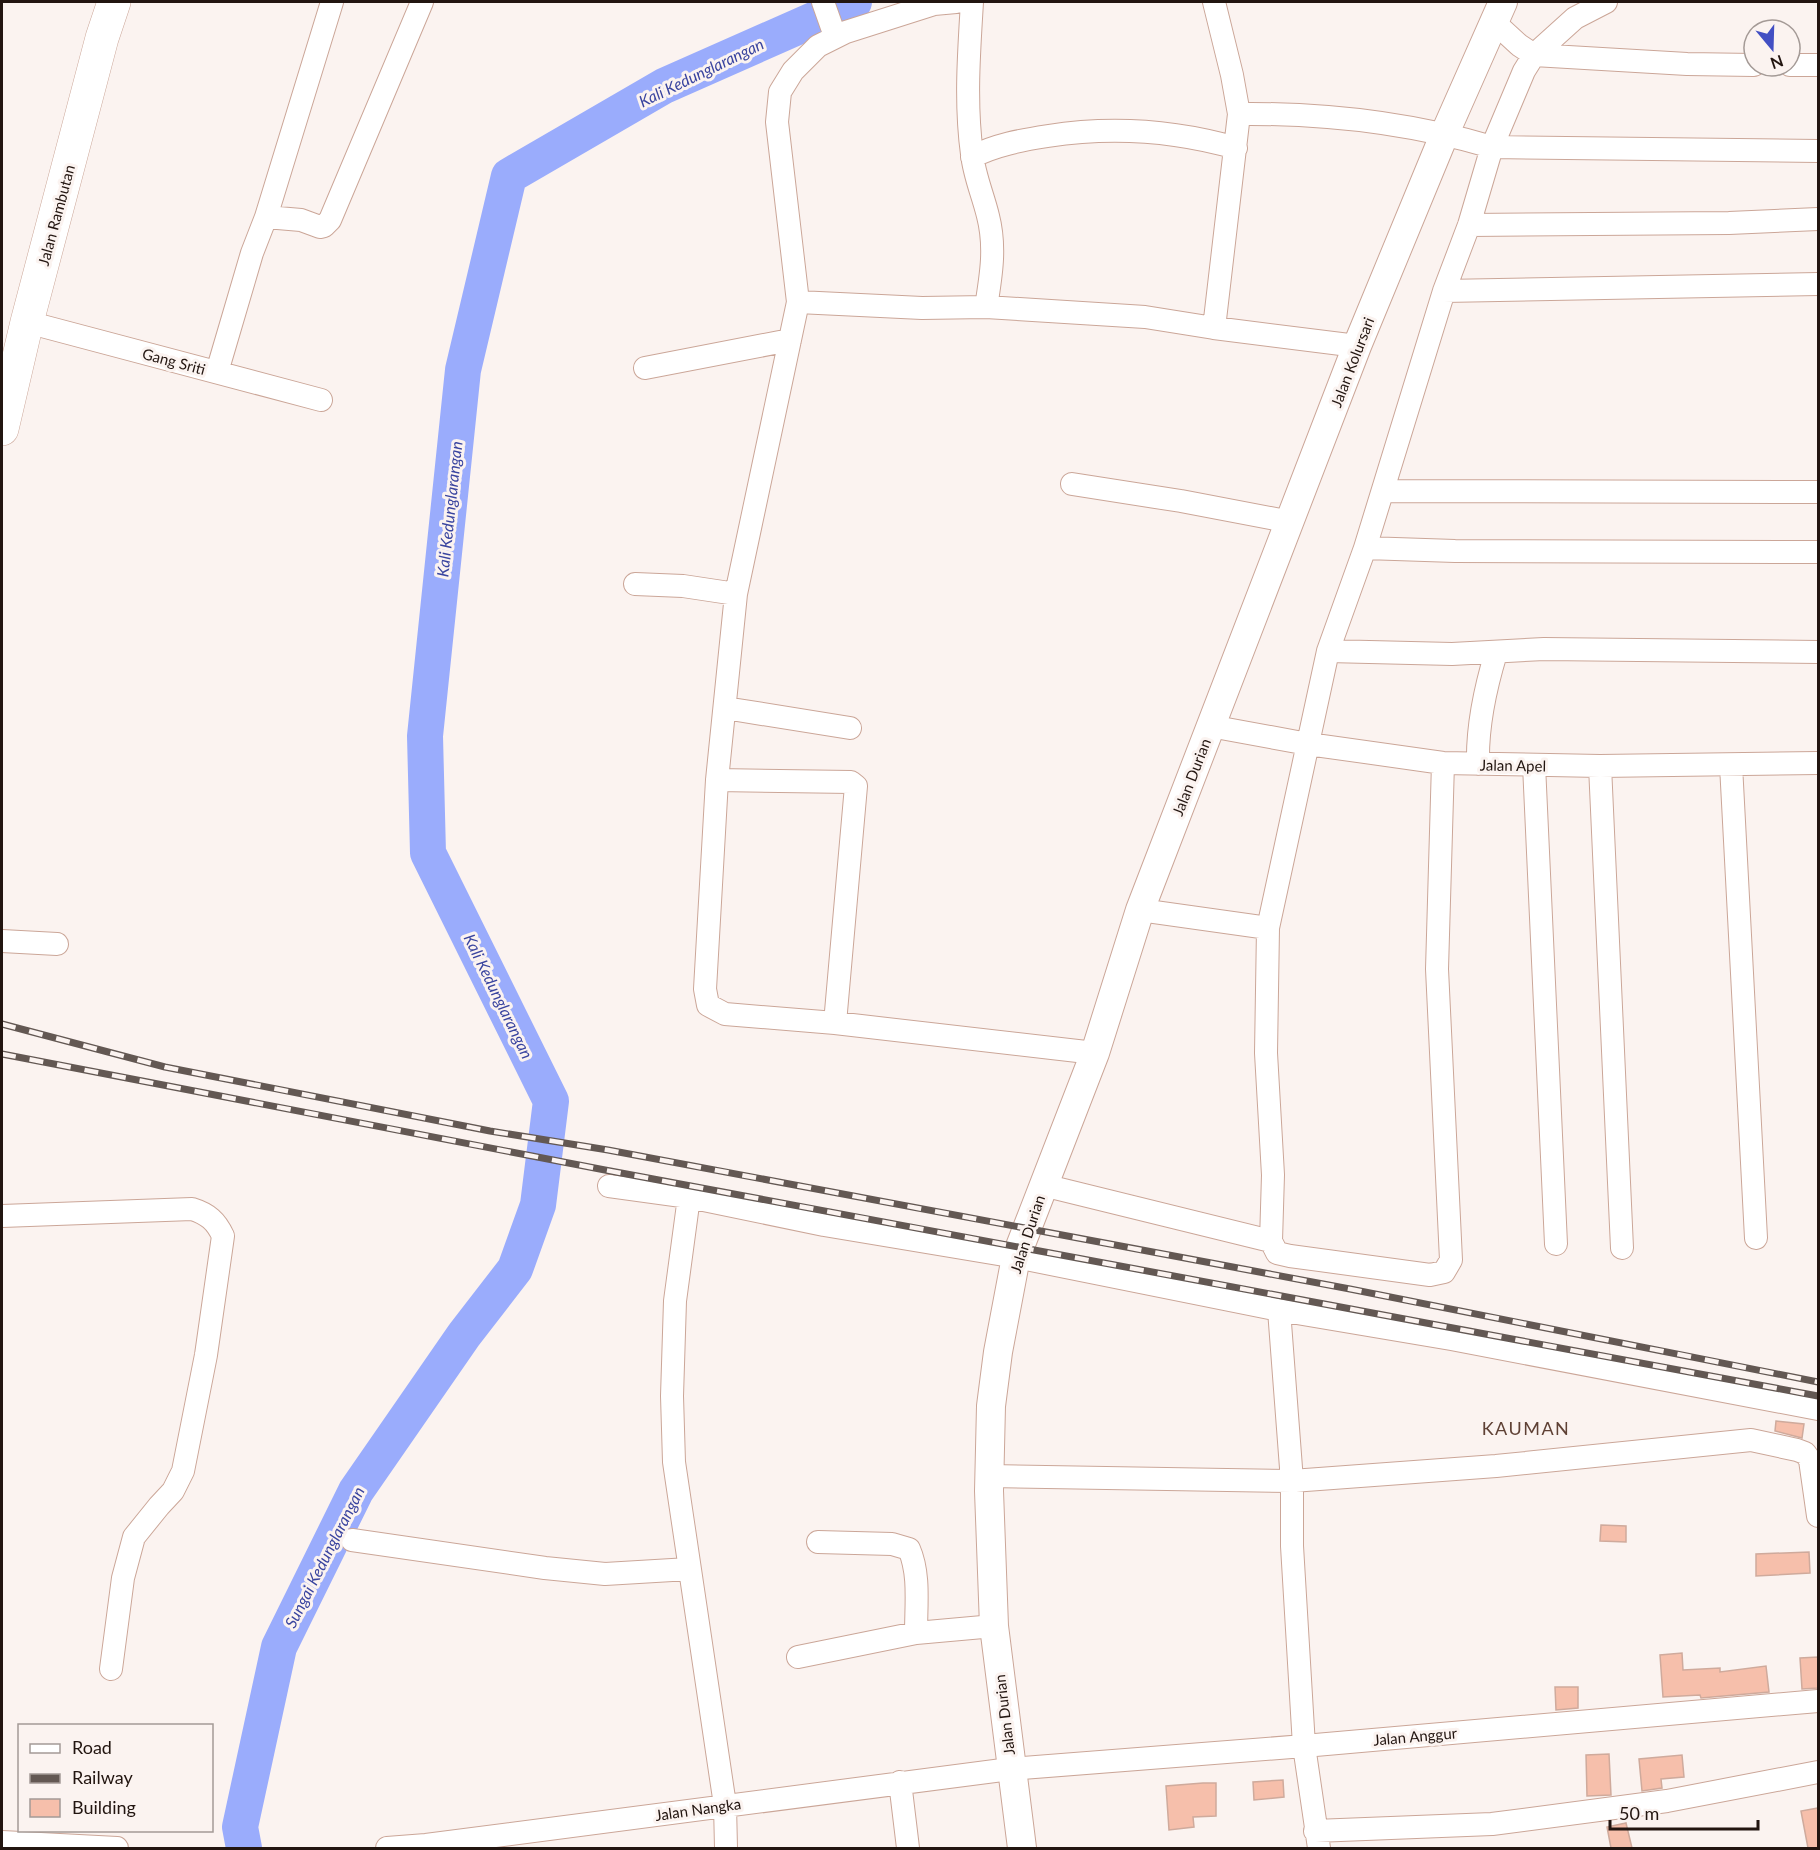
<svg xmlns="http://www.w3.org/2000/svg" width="1820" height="1850" font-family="Lato,sans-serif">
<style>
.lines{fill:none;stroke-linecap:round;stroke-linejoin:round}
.river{stroke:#9aacfc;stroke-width:36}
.building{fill:#f6bfab;stroke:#cfaa9c;stroke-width:1.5}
.minor-casing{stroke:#cba698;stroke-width:24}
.tertiary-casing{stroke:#cba698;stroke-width:30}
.primary-casing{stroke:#cba698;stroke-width:34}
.minor{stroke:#fff;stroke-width:22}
.tertiary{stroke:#fff;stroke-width:28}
.primary{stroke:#fff;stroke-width:33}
.rail-casing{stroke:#635853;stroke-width:7}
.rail{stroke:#fbf3f0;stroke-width:4.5;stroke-dasharray:14;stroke-linecap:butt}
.labels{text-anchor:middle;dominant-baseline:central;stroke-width:6;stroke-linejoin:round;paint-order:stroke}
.street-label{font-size:15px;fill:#221510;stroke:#fbf3f0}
.water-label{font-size:16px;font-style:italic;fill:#39449f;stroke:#fbf3f0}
.quarter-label{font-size:18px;letter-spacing:1.5px;fill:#5f4135;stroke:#fbf3f0}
</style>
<rect width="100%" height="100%" fill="#fbf3f0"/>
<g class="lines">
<path class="river" d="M244,1848L240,1827L279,1647L356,1491L464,1335L515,1269L538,1205L551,1101L428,853L425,736L463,370L509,176L664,86L854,2"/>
</g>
<path class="building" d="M1776,1421L1804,1424L1802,1438L1775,1431Z
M1601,1525L1626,1526V1542L1600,1541Z
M1809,1552L1810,1573L1756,1576V1554Z
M1682,1653L1683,1670L1720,1668V1672L1766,1666L1769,1692L1701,1698L1700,1695L1663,1697L1660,1655Z
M1818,1657V1688L1802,1689L1800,1658Z
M1555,1687H1578V1708L1556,1710Z
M1609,1754L1611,1795L1587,1796L1586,1755Z
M1682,1755L1684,1777L1661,1779L1662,1788L1642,1791L1639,1759Z
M1283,1780L1284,1797L1254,1800L1253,1782Z
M1203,1783H1216V1816L1193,1817L1194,1827L1169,1830L1166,1786Z
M1818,1808V1848H1808L1801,1811Z
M1626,1823L1632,1848H1611L1607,1827Z"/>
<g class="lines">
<defs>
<path id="minor" d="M823,2L835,36
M956,2L934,4L846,32L818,46L793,71L780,92L777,122L798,302L736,594L717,780L705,989L708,1005L725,1014L835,1023L1095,1053
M972,2C969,52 965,103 972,154C974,175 983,195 988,216C996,247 991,276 986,307
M1214,2L1232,75L1239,114L1214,328
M1494,22L1519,45L1534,55L1687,64L1754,65
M1790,65H1818
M1239,114C1325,113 1410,123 1492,147L1818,151
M972,157C995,145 1022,140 1048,136C1112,126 1173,130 1236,148
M266,217L332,2
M1469,225L1729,223L1818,219
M1444,291L1818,284
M798,302L922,308L986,307L1145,317L1214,328L1357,346
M27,322L321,400
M645,368L790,340
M217,372L252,253L266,217L301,220L320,227L324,226L330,220L422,2
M1072,484L1181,501L1291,522
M1383,491L1818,492
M1365,548L1455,551L1818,552
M635,584L683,586L736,594
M1328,651L1452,654L1544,649L1818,652
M725,708L850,728
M1210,726L1308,744L1443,763L1600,766L1818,763
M1443,763L1437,969L1451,1260L1444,1272L1430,1275L1290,1256L1277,1253L1271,1241L1273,1175L1266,1053L1268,928L1328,651L1365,548L1444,291L1469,225L1492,147L1524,71L1534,55L1575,18L1606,2
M1478,764C1477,726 1485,689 1496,653
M1534,765L1556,1244
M1731,765L1756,1238
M1600,766L1622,1248
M717,780L851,782L856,786L835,1023
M1140,910L1268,928
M2,941L57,944
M1043,1185L1271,1241
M609,1186L689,1197L824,1225L1016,1257L1279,1310L1451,1339L1818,1409
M689,1197L675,1301L672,1396L674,1462L725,1805L726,1848
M2,1216L192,1209C208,1214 216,1221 223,1236L206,1355L183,1471L173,1491L159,1506L134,1537L123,1578L111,1669
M1279,1310L1292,1481V1546L1304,1746L1319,1848
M989,1476L1292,1481L1496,1466L1751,1440L1797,1450L1805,1453L1810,1460L1818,1516
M352,1540L545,1568L605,1574L689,1569
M818,1542L892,1544L909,1549C920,1574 916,1605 916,1633
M798,1657L916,1633L994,1626
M900,1782L908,1848
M1315,1831L1492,1824L1667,1801L1818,1772
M2,1842L117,1848
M387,1848L426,1845L1010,1769L1304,1746L1818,1701"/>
<path id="tertiary" d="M1022,1848L994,1626L989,1491L991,1406L998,1352L1016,1257L1095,1053L1140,910L1357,346L1445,133L1503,2"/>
<path id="primary" d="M2,429L27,322L102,38L114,2"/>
</defs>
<use href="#minor" class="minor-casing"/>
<use href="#tertiary" class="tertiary-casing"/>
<use href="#primary" class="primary-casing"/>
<use href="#minor" class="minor"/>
<use href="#tertiary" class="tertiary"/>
<use href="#primary" class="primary"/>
<defs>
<path id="rail" d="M2,1024L165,1067L490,1131L608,1150L1350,1289L1818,1382
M2,1054L605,1170L1818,1396"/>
</defs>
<use href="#rail" class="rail-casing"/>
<use href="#rail" class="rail"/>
</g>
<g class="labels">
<g class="street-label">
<text transform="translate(56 215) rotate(-75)">Jalan Rambutan</text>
<text transform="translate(174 361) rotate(15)">Gang Sriti</text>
<text transform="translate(1352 362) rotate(-69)">Jalan Kolursari</text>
<text transform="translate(1513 765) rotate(1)">Jalan Apel</text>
<text transform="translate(1191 777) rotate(-69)">Jalan Durian</text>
<text transform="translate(1027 1234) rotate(-72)">Jalan Durian</text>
<text transform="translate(1004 1715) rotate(-97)">Jalan Durian</text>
<text transform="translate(1415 1736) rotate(-5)">Jalan Anggur</text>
<text transform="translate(698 1809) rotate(-8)">Jalan Nangka</text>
</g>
<g class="water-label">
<text transform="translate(701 72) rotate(-26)">Kali Kedunglarangan</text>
<text transform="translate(449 509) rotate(-84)">Kali Kedunglarangan</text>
<text transform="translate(499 996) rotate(64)">Kali Kedunglarangan</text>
<text transform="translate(324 1557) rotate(-63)">Sungai Kedunglarangan</text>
</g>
<g class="quarter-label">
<text x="1526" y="1428">KAUMAN</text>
</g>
</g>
<rect width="1820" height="1850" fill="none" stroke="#221510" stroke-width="6"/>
<rect x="18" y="1724" width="195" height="108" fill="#fbf3f0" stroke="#a49a96" stroke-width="1.5"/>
<rect x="30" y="1744" width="30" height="9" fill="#ffffff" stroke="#a49a96" stroke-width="1.5"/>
<text x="72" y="1754" font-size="18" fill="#221510">Road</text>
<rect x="30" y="1774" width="30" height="9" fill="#635853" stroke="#a49a96" stroke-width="1.5"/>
<text x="72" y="1784" font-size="18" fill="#221510">Railway</text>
<rect x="30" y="1799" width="30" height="18" fill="#f6bfab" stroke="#a49a96" stroke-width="1.5"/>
<text x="72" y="1814" font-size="18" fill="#221510">Building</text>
<g transform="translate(1772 48) rotate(161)"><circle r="28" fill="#fbf3f0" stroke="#a49a96" stroke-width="1.5"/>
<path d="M0-4.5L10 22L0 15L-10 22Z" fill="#424fc3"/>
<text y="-9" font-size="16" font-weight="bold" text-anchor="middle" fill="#221510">N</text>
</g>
<path d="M1610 1820v9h148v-9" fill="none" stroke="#221510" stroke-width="3"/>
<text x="1619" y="1820" font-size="18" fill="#221510" stroke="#fbf3f0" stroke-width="4.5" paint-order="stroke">50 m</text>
</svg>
